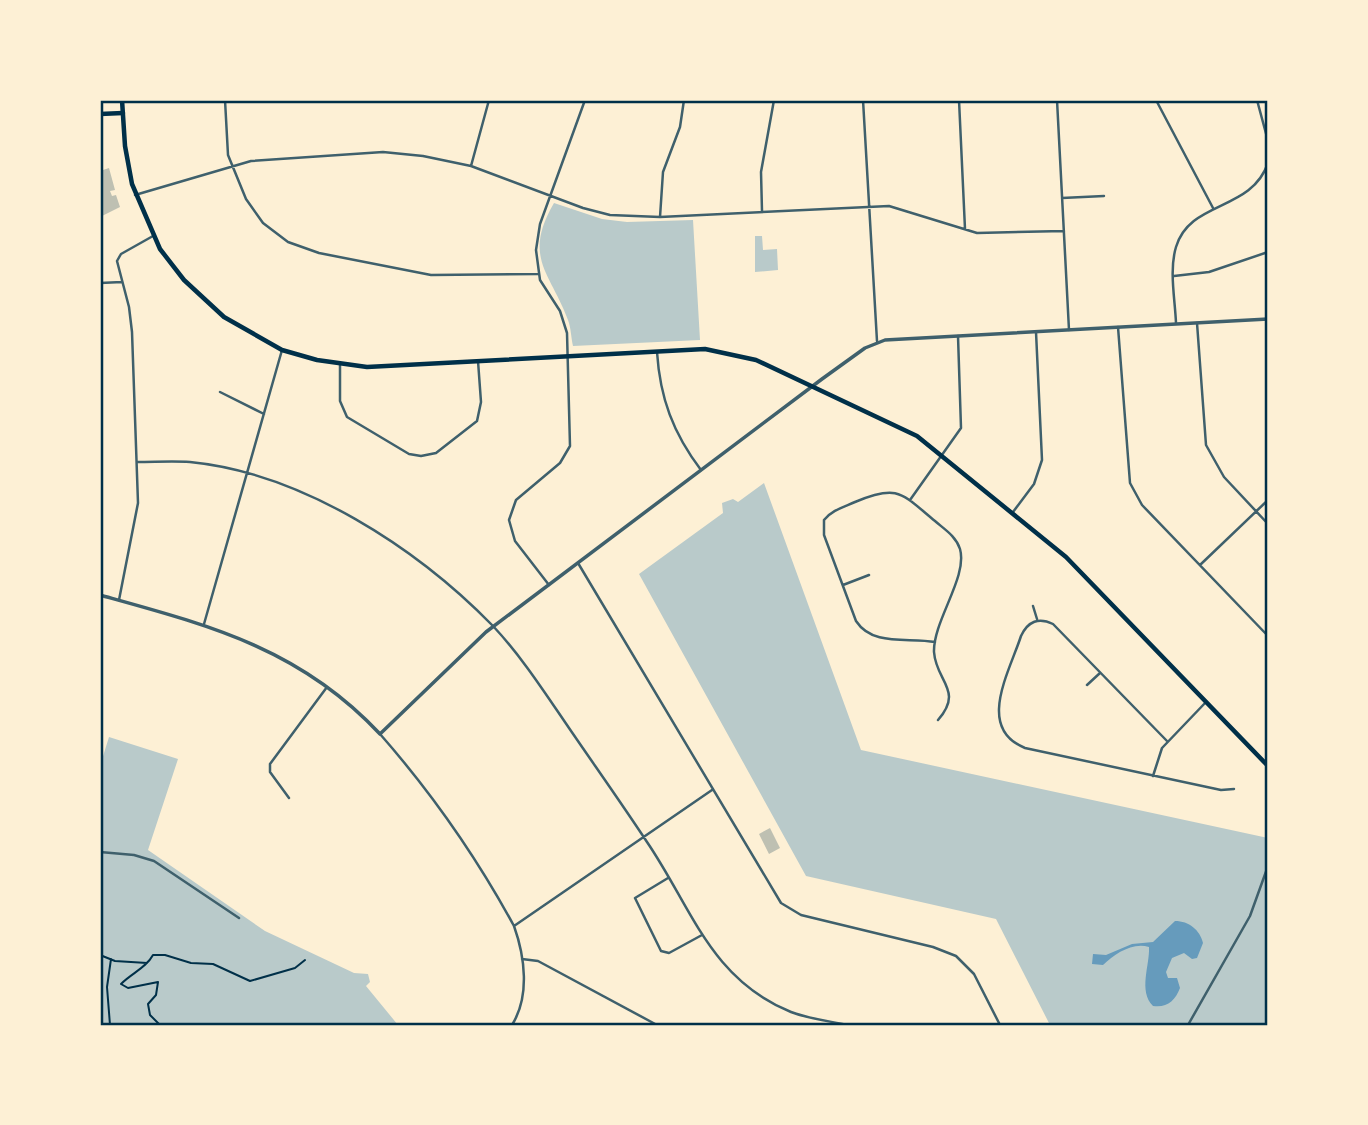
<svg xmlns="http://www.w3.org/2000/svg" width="1368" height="1125" font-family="Mulish,sans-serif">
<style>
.green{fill:#b9caca}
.water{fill:#669bbc}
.building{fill:#bec0b2}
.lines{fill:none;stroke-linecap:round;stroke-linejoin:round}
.path{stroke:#003049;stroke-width:2}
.minor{stroke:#3f606c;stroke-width:2.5}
.tertiary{stroke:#3f606c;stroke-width:3.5}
.secondary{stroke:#003049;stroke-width:4.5}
.primary{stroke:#003049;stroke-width:4.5}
.neatline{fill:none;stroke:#003049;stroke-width:2.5}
</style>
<rect width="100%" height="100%" fill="#fdf0d5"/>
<path class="green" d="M554,203L602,219L627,222L693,220L700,340L573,346C571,337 571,328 568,320C551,273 522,258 554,203Z
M755,236H762L763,250L777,249L778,270L755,272Z
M764,483L861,750L1268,838V1025H1050L996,919L806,876L639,574L723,513L722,503L733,499L738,502Z
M109,737L178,759L148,850L265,931L354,973L368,974L370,982L366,986L398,1025H100V766Z"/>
<path class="water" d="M1175,921C1189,921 1200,930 1203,943L1197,958L1192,959L1184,953L1172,958L1166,972L1168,978H1177L1180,988C1175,1001 1167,1008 1153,1006C1138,991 1150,965 1149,947C1132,942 1115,954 1103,965L1092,964L1093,954L1106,955L1132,944L1153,942Z"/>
<path class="building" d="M109,168L115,190L110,191L112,196L116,195L120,207L100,217V171Z
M770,828L780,848L769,854L759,834Z"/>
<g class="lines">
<path class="path" d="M100,955L115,961L147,963
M110,1025L107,987L111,959
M160,1025L150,1015L148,1004L156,995L158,982L128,988L121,984C132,973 146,968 153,955H165L191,963L213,964L250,981L295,968L305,960"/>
<path class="minor" d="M225,100L228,155L246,199L263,223L288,242L319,253L431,275L538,274
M863,100L877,341
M959,100L965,229
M1057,100L1069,330
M1156,100L1213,208
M1257,100L1268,141
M471,166L489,100
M135,195L251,161L383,152L423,156L471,166L583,208L610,215L660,217L889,206L977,233L1064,231
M1062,198L1104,196
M762,211L761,172L774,100
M660,217L663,172L680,127L684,100
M1174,276L1209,272L1268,252
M100,283L122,282
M1176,323C1175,299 1169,270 1176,247C1190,200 1251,212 1268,163
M1197,323L1206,445L1224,477L1268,524
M1118,327L1130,483L1142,505L1268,636
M657,352C660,398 673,433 701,470
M340,365V401L347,417L409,454L421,456L436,453L477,421L481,402L478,361
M220,392L264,414
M137,462C155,462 173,461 190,462C302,473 417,548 493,626C522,657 545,693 569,728C595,766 622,804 647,842C692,908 710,979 791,1012C809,1019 829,1021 848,1025
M910,500L961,428L958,336
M1013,512L1034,484L1042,460L1036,332
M578,563L781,903L801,915L933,947L956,956L974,974L1000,1025
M1200,565L1268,500
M549,585L515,541L509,520L516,500L560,463L570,446L567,333L560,311L540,280L536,250L540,224L585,100
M843,585L869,575
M119,600L138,503L132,332L129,307L117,261L121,254L153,236
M1033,606L1037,619
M204,624L282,350
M935,642C908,637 873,647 856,621L824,535V520C832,510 844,507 855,502C898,484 901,493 935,521C944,529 956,536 960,549C968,577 933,621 934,652C936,682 964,690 938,720
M1087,685L1100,673
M380,734C430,791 477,858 514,926C525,957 530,996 512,1025
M1167,741L1053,624C1039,617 1028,621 1021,636C1009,673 976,728 1025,748L1221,790L1234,789
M1153,776L1162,748L1206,702
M289,798L270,772V764L327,687
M100,852L134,855L154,861L239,918
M668,878L635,898L661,951L669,953L702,935
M514,926L712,790
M522,959L538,961L657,1025
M1188,1025L1250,916L1268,866"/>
<path class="tertiary" d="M100,595C208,625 300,648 380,734L486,632L822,379L865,348L885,340L1268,319"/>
<path class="secondary" d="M100,114L123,113"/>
<path class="primary" d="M122,100L125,146L132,184L160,249L184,280L224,317L282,350L317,360L367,367L705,349L756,360L917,436L1066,557L1268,766"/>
</g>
<rect width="1368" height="1125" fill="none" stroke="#fdf0d5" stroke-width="203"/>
<rect x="102" y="102" width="1164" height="922" class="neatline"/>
</svg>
